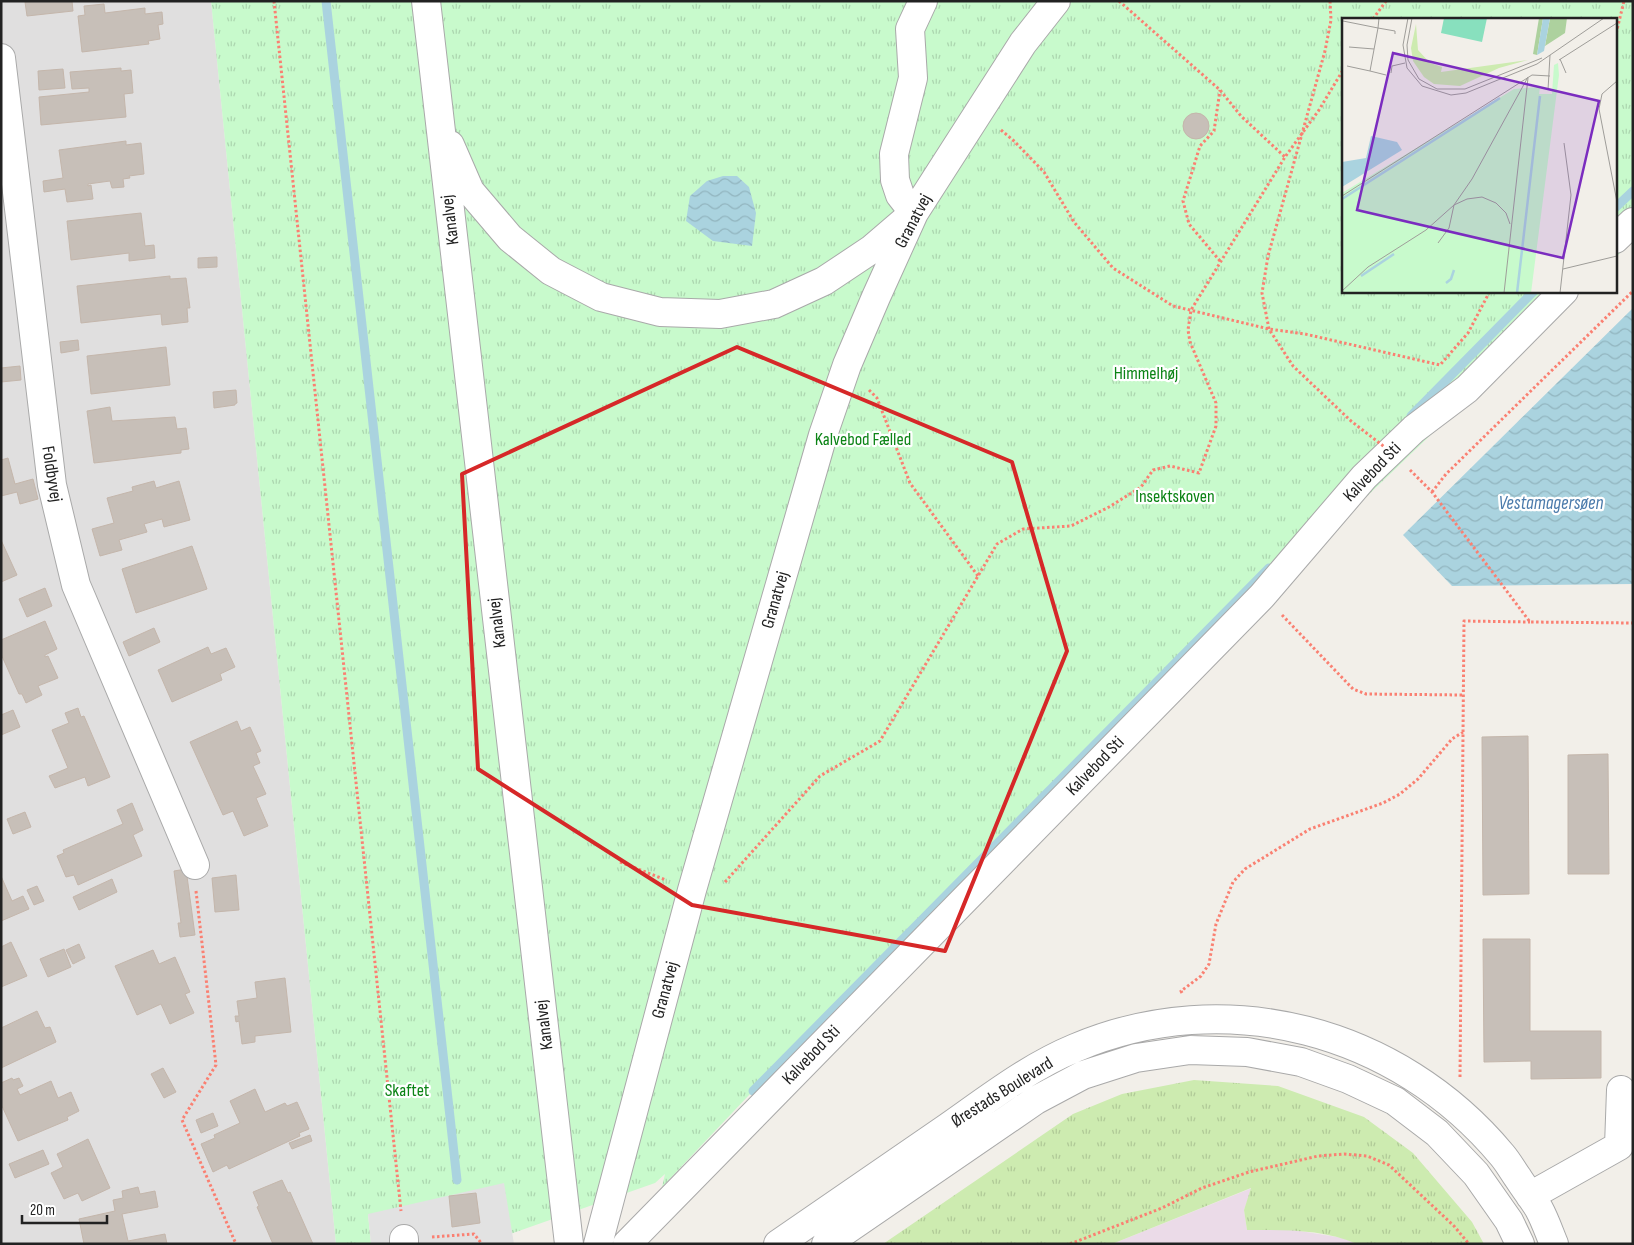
<svg xmlns="http://www.w3.org/2000/svg" width="1634" height="1245" font-family="'Sofia Sans Condensed',sans-serif">
<style>
.residential{fill:#e0dfdf}
.industrial{fill:#ebdbe8}
.grass{fill:url(#grass-tufts)}
.park{fill:url(#park-tufts)}
.parking{fill:#e2e2e2}
.water{fill:url(#water-waves)}
.lines{fill:none;stroke-linecap:round;stroke-linejoin:round}
.stream{stroke:#aad3df;stroke-width:9}
.building{fill:#c7bfb8;stroke:#c4b6ab}
.minor-casing{stroke:#a9a9a9;stroke-width:30}
.path{stroke:#fa8072;stroke-width:3;stroke-dasharray:2.5 2.5;stroke-linecap:butt}
.minor{stroke:#fff;stroke-width:28}
.path-bridge{stroke:#fa8072;stroke-width:3;stroke-dasharray:2.5 2.5;stroke-linecap:butt}
.marked{fill:none;stroke:#d62828;stroke-width:4;stroke-linejoin:round}
.labels{text-anchor:middle;dominant-baseline:central;stroke-width:4.5;stroke-linejoin:round;paint-order:stroke}
.street-label{font-size:18px;fill:#222;stroke:#fff}
.park-label{font-size:18px;fill:#0c8416;stroke:#fff}
.water-label{font-size:19px;font-style:italic;fill:#4a7aab;stroke:#fff}
.inset-river{fill:none;stroke:#aad3df;stroke-width:2.5}
.inset-road{fill:none;stroke:#9f9d99;stroke-width:1}
.view{fill:#7b2cbf;fill-opacity:0.15;stroke:#7b2cbf;stroke-width:2.5}
.inset-edge{fill:none;stroke:#222;stroke-width:2.5}
</style>
<defs>
<pattern id="grass-tufts" width="24" height="20" patternUnits="userSpaceOnUse" patternTransform="scale(1.25)"><rect width="24" height="20" fill="#cdebb0"/><path d="M3 7l-1-3M5 7V3M7 7l1-3M15 17l-1-3M17 17v-4M19 17l1-3" fill="none" stroke="#b0c997"/></pattern>
<pattern id="park-tufts" width="24" height="20" patternUnits="userSpaceOnUse" patternTransform="scale(1.25)"><rect width="24" height="20" fill="#c8facc"/><path d="M3 7l-1-3M5 7V3M7 7l1-3M15 17l-1-3M17 17v-4M19 17l1-3" fill="none" stroke="#acd6af"/></pattern>
<pattern id="water-waves" width="16" height="10" patternUnits="userSpaceOnUse" patternTransform="scale(1.25)"><rect width="16" height="10" fill="#aad3df"/><path d="M0 5q4-4 8 0t8 0" fill="none" stroke="#92b5bf"/></pattern>
</defs>
<rect width="100%" height="100%" fill="#f2efe9"/>
<path class="residential" d="M1,1H211L336,1244H1Z"/>
<path class="industrial" d="M1252,1188L1244,1210L1247,1230H1294L1343,1238L1357,1244H1112Z"/>
<path class="grass" d="M1194,1080L1278,1086L1364,1117L1413,1153L1472,1222L1484,1244H1357C1323,1229 1284,1230 1247,1230L1244,1210L1251,1188L1112,1244H883L1073,1114L1122,1094Z"/>
<path class="park" d="M211,1H1633V241L1615,258V19H1343V291H1580L785,1057L662,1187L665,1174L655,1183L482,1244L368,1214L371,1244H336Z"/>
<path class="parking" d="M504,1183L514,1244H371L368,1214Z"/>
<path class="water" d="M723,176H737L749,187L756,213L752,246L713,241L686,221L690,196L707,181Z
M1633,308V584L1452,586L1403,535Z"/>
<g class="lines">
<path class="stream" d="M326,1L457,1180
M1615,208L1633,191
M1411,416L1534,291
M753,1091L1269,568"/>
</g>
<path class="building" d="M37,1H72L73,11L27,16L25,2Z
M104,4L105,13L145,8V14L162,12L163,24L158,25L160,39L148,41L149,44L82,52L78,16L85,15L84,6Z
M121,68V71L131,70L133,93L124,94L126,117L41,125L39,97L89,92V88L72,89L70,72Z
M63,69L65,88L39,90L38,71Z
M1183 126a13 13 0 1 1 26 0a13 13 0 1 1-26 0Z
M126,141V145L141,143L144,174L129,176L130,178L123,179L124,187L112,188L110,181L88,184V186L91,185L93,199L67,202L65,189L44,192L43,181L63,178L59,150Z
M141,213L145,246L154,245L155,258L129,261V253L71,260L67,221Z
M217,257V267L198,268V258Z
M170,276V279L186,278L190,308H187L188,322L162,325L161,314L81,323L77,286Z
M78,340L79,350L61,353L60,342Z
M166,347L170,385L91,394L87,356Z
M20,366L21,380L1,382V368Z
M236,390L237,403L235,404V405L214,408L213,392Z
M110,407L112,421L175,417L177,429L186,428L189,449L181,450V453L94,463L87,411Z
M8,458L15,484L33,479L38,499L20,504L17,492L1,496V460Z
M154,481L156,488L179,481L190,520L164,527L162,519L144,524L147,532L119,540L122,550L100,556L92,529L114,523L107,498L133,491L132,487Z
M1,540L17,575L1,582Z
M192,546L207,589L136,613L122,569Z
M45,588L52,606L27,617L19,599Z
M45,621L57,649L45,655V657L48,656L58,678L38,686L42,695L26,703L22,694H19L1,654V640Z
M154,628L160,642L129,656L123,642Z
M208,647L211,654L226,648L235,667L220,674L222,680L172,702L158,670Z
M78,708L81,717L84,716L110,777L88,786L85,777L55,788L49,776L68,768L52,730L69,723L65,713Z
M13,710L20,727L1,735V715Z
M237,721L241,731L250,727L261,751L256,753L260,763L253,766L266,794L256,798L268,826L244,836L233,811L223,815L190,742Z
M1528,736L1529,894L1483,895L1482,737Z
M1608,754L1609,874H1568V755Z
M132,803L143,830L133,835L142,856L78,885L74,875L66,877L57,856L64,853L63,850L123,824L117,810Z
M25,812L31,827L13,834L7,819Z
M186,869L195,935L180,937L178,923H181L174,871Z
M236,875L239,910L215,912L212,878Z
M1,876L12,901L23,896L29,909L1,921Z
M112,879L117,892L79,910L73,897Z
M37,886L44,901L34,905L27,890Z
M1483,939H1530V1031H1601V1078L1531,1079V1061L1484,1062Z
M11,942L27,976L1,987V947Z
M79,944L85,958L73,964L66,950Z
M64,949L71,967L48,977L40,959Z
M153,950L159,964L175,957L190,992L185,994L194,1013L170,1024L161,1004L137,1015L115,966Z
M285,978L291,1032L255,1036V1042L242,1044L239,1021L236,1022L235,1016H239L237,1001L257,998L255,982Z
M37,1011L45,1028L50,1027L56,1042L1,1068V1028Z
M163,1068L176,1092L164,1098L151,1074Z
M12,1078L13,1080L19,1078L23,1086L17,1089L20,1095L51,1081L58,1098L71,1092L79,1111L67,1117L68,1120L18,1141L2,1106H1V1083Z
M255,1089L265,1112L285,1103L287,1106L297,1102L309,1129L299,1133L300,1136L229,1169L227,1165L213,1172L201,1144L215,1138L214,1135L240,1123L230,1101Z
M213,1113L218,1126L201,1133L196,1120Z
M310,1135L312,1141L292,1149L289,1143Z
M88,1139L110,1188L82,1201L78,1193L64,1199L51,1173L63,1167L57,1154Z
M43,1150L49,1164L15,1178L9,1164Z
M282,1180L288,1193L290,1192L313,1244H273L257,1207L259,1206L253,1192Z
M138,1187L140,1194L155,1191L158,1207L122,1214L128,1241L165,1234L167,1244H84L79,1219L115,1211L113,1200L123,1198L122,1191Z
M476,1193L480,1223L452,1227L449,1196Z"/>
<g class="lines">
<defs>
<path id="minor" d="M426,1L569,1244
M1,58L52,485L76,585L195,865
M450,145L470,191L510,238L551,271L601,297L660,312L720,314L774,304L824,281L872,249L914,213L900,195L895,180L894,154L913,78L910,29L923,1
M1615,239L1633,222
M1530,1196L1619,1146L1621,1090
M404,1239V1244
M598,1244L692,890L823,435L847,365L876,297L914,213L1023,43L1056,1
M627,1244L1262,596L1364,477L1414,429L1467,389L1564,291
M778,1244C834,1205 891,1166 948,1127C988,1099 1029,1067 1075,1048C1226,984 1398,1030 1502,1155C1508,1162 1513,1171 1518,1178C1525,1189 1533,1199 1539,1209C1545,1220 1549,1232 1554,1244
M826,1244L1036,1100L1083,1075L1136,1058L1190,1050L1247,1052L1301,1062L1348,1079L1395,1101L1437,1133L1476,1174L1509,1221L1520,1244"/>
</defs>
<use href="#minor" class="minor-casing"/>
<path class="path" d="M274,1L401,1211
M1119,1L1220,90L1241,116L1285,157
M1373,19L1386,1
M1615,38L1624,1
M1001,130L1014,141L1044,172L1074,222L1113,268L1173,306L1269,329L1305,334L1440,365L1468,333L1490,291
M1220,261L1189,224L1183,201L1200,146L1214,131L1220,90
M869,390L877,398L910,483L978,576
M1410,470L1432,492L1530,622L1633,623
M1432,492L1446,474L1633,291
M1282,615L1353,689L1366,694L1464,695
M620,862L666,880
M725,882L820,776L880,741L997,544L1023,529L1071,526L1109,507L1141,487L1153,470L1170,466L1199,473L1216,426V403L1190,342L1188,330L1191,310L1285,157L1319,110L1343,70
M196,891L216,1065L182,1120L236,1244
M1182,993L1181,991L1201,976L1209,964L1216,924L1233,882L1245,869L1310,829L1383,803L1400,794L1418,779L1452,739L1463,732
M1460,1077L1464,621L1530,622
M432,1237L474,1234L482,1244
M1070,1244L1162,1208L1202,1188L1249,1172L1318,1156L1344,1154L1367,1156L1389,1165L1454,1226L1469,1244"/>
<use href="#minor" class="minor"/>
<path class="path-bridge" d="M1330,1L1331,20L1325,51L1268,256L1262,293L1269,329L1293,366L1351,421L1391,452"/>
</g>
<path class="marked" d="M737,347L1012,462L1067,651L945,951L692,905L478,769L462,474Z"/>
<g class="labels">
<g class="street-label">
<text transform="translate(450 220) rotate(-97)">Kanalvej</text>
<text transform="translate(913 221) rotate(-62)">Granatvej</text>
<text transform="translate(1372 472) rotate(-46)">Kalvebod Sti</text>
<text transform="translate(52 474) rotate(81)">Foldbyvej</text>
<text transform="translate(775 600) rotate(-74)">Granatvej</text>
<text transform="translate(497 623) rotate(-97)">Kanalvej</text>
<text transform="translate(1095 766) rotate(-46)">Kalvebod Sti</text>
<text transform="translate(665 990) rotate(-75)">Granatvej</text>
<text transform="translate(544 1025) rotate(-97)">Kanalvej</text>
<text transform="translate(811 1055) rotate(-46)">Kalvebod Sti</text>
<text transform="translate(1002 1092) rotate(-32)">Ørestads Boulevard</text>
</g>
<g class="park-label">
<text x="1146" y="373">Himmelhøj</text>
<text x="863" y="439">Kalvebod Fælled</text>
<text x="1175" y="496">Insektskoven</text>
<text x="407" y="1090">Skaftet</text>
</g>
<g class="water-label">
<text x="1551" y="503">Vestamagersøen</text>
</g>
</g>
<g transform="translate(1342 18)">
<rect width="275" height="275" fill="#f2efe9"/>
<path d="M74,6L76,32L88,45L100,49L99,54L186,42L157,50L118,68L92,66L82,59L71,43L69,30Z" fill="#cdebb0"/>
<path d="M197,0H201L195,37L191,36ZM208,0H225L223,15L203,28Z" fill="#add19e"/>
<path d="M216,45L217,57L189,275H0V175L172,71L198,69L197,76H210L212,47Z" fill="#c8facc"/>
<path d="M102,0H145L140,24L99,15Z" fill="#88e0be"/>
<path d="M201,0H208L202,33L195,37ZM29,118L55,124L60,132L0,169V144L24,140Z" fill="#aad3df"/>
<path class="inset-river" d="M0,181L158,80M19,258L52,236M104,265L109,261L112,252M175,275L198,78"/>
<path class="inset-road" d="M66,0L61,27L65,50L80,68L109,77L124,75L195,46L262,0M70,0L65,27L66,42L77,61L95,71H123L200,40M1,3L36,10L37,0M7,29L32,31M218,41L224,55M217,42L275,5M5,48L28,53L36,10L53,13V16M28,53L44,57M49,55L50,48L63,45M275,63L260,76L257,91L275,184M206,72L208,37M0,178L190,57L208,58M96,225L107,210L112,187L125,181L140,179L154,185L164,195L168,206M221,251L275,238M0,273L26,249L84,212L112,187L130,161L186,59M162,275L186,60M218,275L229,177L222,125"/>
<path class="view" d="M51,35L257,83L221,240L15,192Z"/>
<rect width="275" height="275" class="inset-edge"/>
</g>
<rect width="1634" height="1245" fill="none" stroke="#222222" stroke-width="5"/>
<path d="M22 1215v8h85v-8" fill="none" stroke="#222222" stroke-width="2.5"/>
<text x="30" y="1215" font-size="15" fill="#222222" stroke="#ffffff" stroke-width="4" paint-order="stroke">20 m</text>
</svg>
